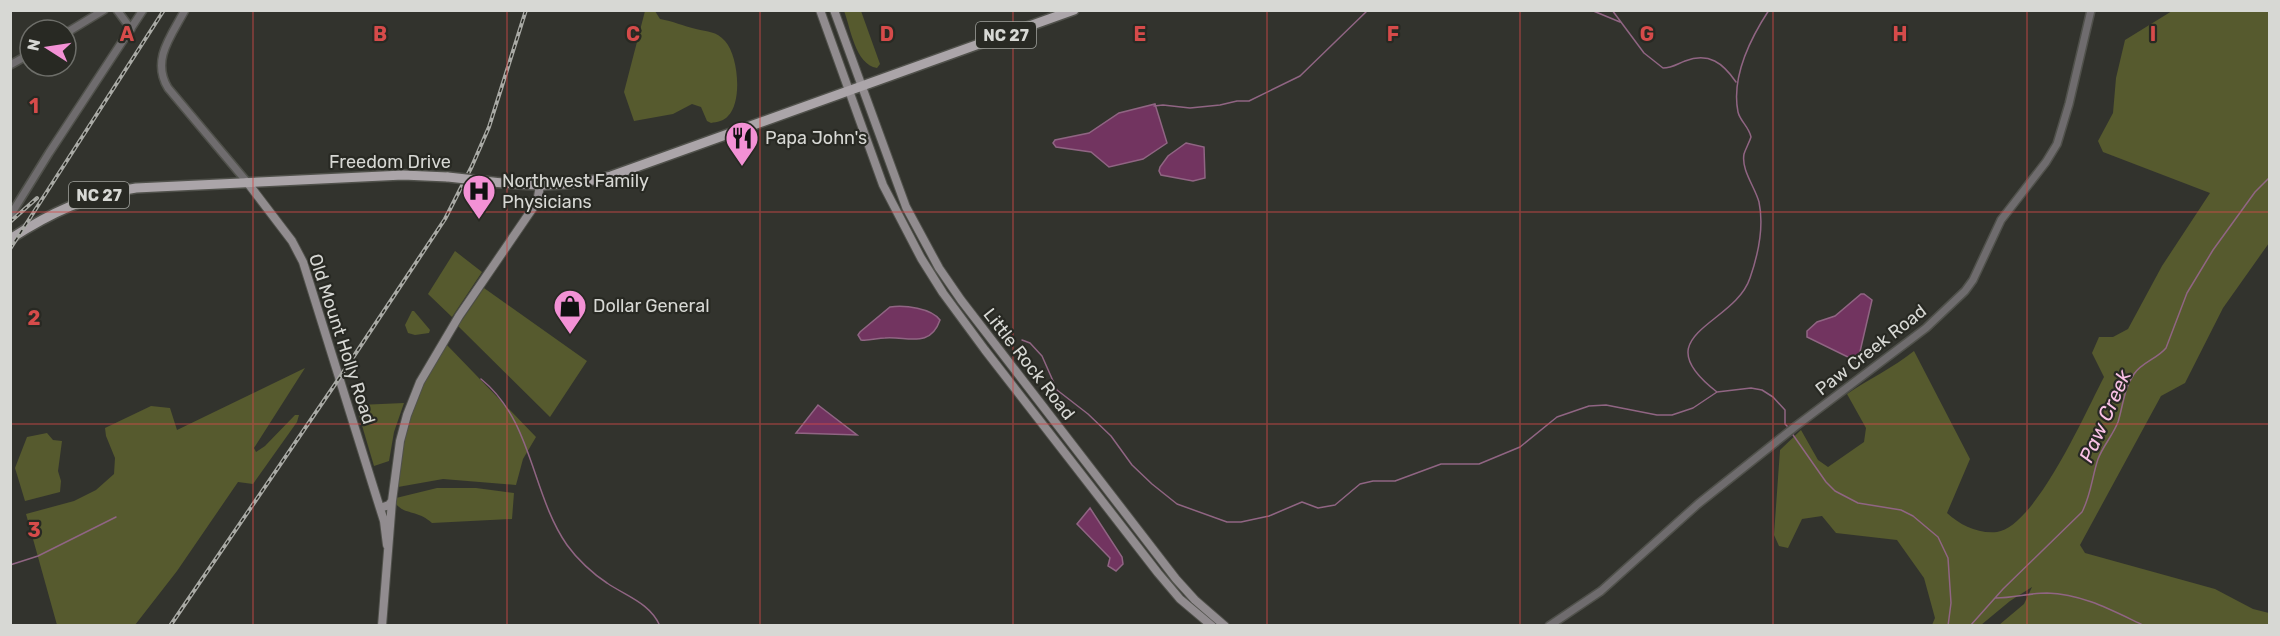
<svg xmlns="http://www.w3.org/2000/svg" width="2280" height="636" font-family="Rubik,sans-serif">
<style>
.green{fill:#565a2e}
.water{fill:#723460;stroke:#906583;stroke-width:1.5}
.lines{fill:none;stroke-linecap:round;stroke-linejoin:round}
.stream{stroke:#906583;stroke-width:1.5}
.tertiary-casing{stroke:#50514b;stroke-width:10}
.secondary-casing{stroke:#50514b;stroke-width:10}
.primary-casing{stroke:#50514b;stroke-width:12}
.tertiary{stroke:#6f6c6e;stroke-width:7}
.secondary{stroke:#918c8f;stroke-width:8}
.primary{stroke:#aba5a9;stroke-width:9}
.rail-casing{stroke:#a9aaa5;stroke-width:4}
.rail{stroke:#282923;stroke-width:1.5;stroke-dasharray:4.5;stroke-linecap:butt}
.primary-bridge-casing{stroke:#50514b;stroke-width:12;stroke-linecap:butt}
.primary-bridge{stroke:#aba5a9;stroke-width:9}
.grid{fill:none;stroke:#d64b4a;stroke-width:1.5;stroke-opacity:0.55}
.labels{text-anchor:middle;dominant-baseline:central;stroke-width:4.5;stroke-linejoin:round;paint-order:stroke}
.shield{fill:#282923;stroke:#a2a49f;stroke-width:1.5}
.shield-label{font-size:16px;font-weight:bold;fill:#d7d8d4}
.poi-label{font-size:18px;fill:#d7d8d4;stroke:#282923;text-anchor:start}
.street-label{font-size:18px;fill:#d7d8d4;stroke:#282923}
.water-label{font-size:20px;font-style:italic;fill:#fac1e6;stroke:#282923}
.grid-label{font-size:20px;text-anchor:middle;font-weight:bold;fill:#d64b4a;stroke:#282923;stroke-width:4.5;stroke-linejoin:round;paint-order:stroke}
</style>
<rect width="100%" height="100%" fill="#32332d"/>
<path class="green" d="M645,11H655L660,19C673,21 683,26 696,29C708,32 716,31 725,41C738,55 743,101 728,116C724,121 717,122 711,123L707,121L701,107L692,104L673,114L634,121L624,92Z
M844,11H861L880,64L877,68C855,64 851,29 844,11Z
M2172,11H2269V243L2223,308L2185,383L2161,396L2080,545L2085,553L2215,589L2253,609L2269,613V625H1999L2024,604L2032,587L2010,601L1981,625H1932L1935,618L1924,578L1897,540L1836,533L1822,516L1802,519L1788,548L1779,546L1774,535L1780,450L1801,430L1818,460L1828,467L1864,442L1866,428L1847,394C1869,379 1893,368 1914,351L1970,459L1947,513C1960,525 1978,534 1997,532C2036,526 2086,411 2104,377L2092,353L2099,337H2113L2128,329L2162,266L2210,193L2103,152L2098,141L2113,113L2116,78L2125,40Z
M455,251L482,272L452,317L428,294Z
M484,288L587,361L550,417L458,326Z
M412,311H414L430,330L429,333L415,335L408,333L405,325Z
M446,344L536,437L523,459L516,485L443,479L398,487C402,450 408,411 426,377C432,366 439,355 446,344Z
M305,368L254,448L256,452L265,446L295,415H299L297,422L253,484L238,482L177,571L135,625H57L26,514L74,501L96,490L114,474L115,458L106,436L105,428L151,406L170,408L177,430Z
M404,403L394,432L389,461L374,466L358,412L359,405Z
M47,433L53,440L62,441L58,471L61,481L60,492L25,501L15,468L27,437Z
M437,488H476L514,493L512,519L432,523C418,510 405,515 396,504V498Z"/>
<path class="water" d="M1155,104L1167,143L1143,159L1109,167L1091,152L1056,147L1053,143L1055,140L1089,133L1119,113Z
M1186,143L1204,147L1205,178L1193,181L1161,175L1159,171L1160,167L1168,156Z
M1861,294H1864L1872,300L1859,356L1856,361L1807,337V331L1817,322L1835,316Z
M890,307C905,305 931,308 940,320C930,349 907,336 885,338C877,338 870,341 861,340L858,335L860,332Z
M818,405L857,435L796,433Z
M1090,508L1122,557L1123,564L1116,571L1108,566L1110,558L1077,524Z"/>
<g class="lines">
<path class="stream" d="M1591,10L1620,22
M1612,10L1644,53L1663,68C1672,68 1677,64 1685,61C1709,52 1723,63 1736,82
M1154,106L1163,105L1190,108L1220,105L1237,101H1249L1300,76L1368,10
M1022,340L1030,343L1042,356L1057,390L1088,414L1111,436L1132,465L1152,484L1177,504L1227,522H1241L1269,516L1302,502L1318,508L1335,505L1360,484L1373,481H1395L1441,464H1479L1520,447L1557,417L1589,406L1606,405L1657,415H1672L1693,408L1717,392L1751,388L1762,390L1773,397L1785,410V424L1789,428
M481,379C533,421 531,493 567,545C577,559 593,574 607,583C626,596 650,603 660,626
M1717,392C1642,334 1734,326 1750,278C1758,255 1764,226 1759,202C1755,187 1741,170 1744,154C1746,148 1749,143 1751,137C1749,127 1740,121 1738,112C1731,77 1750,39 1769,10
M1791,432L1826,482L1835,491L1858,503L1901,510L1913,516L1938,537L1948,558L1951,603L1948,626
M10,565L38,556L116,517
M1996,598C2013,598 2030,593 2047,593C2083,594 2113,611 2145,626
M1970,626L2003,589L2082,512C2091,495 2092,477 2098,459C2103,446 2113,435 2118,422C2123,406 2124,388 2134,374C2142,362 2157,359 2166,348L2187,293L2213,250L2255,192L2270,177"/>
<defs>
<path id="tertiary" d="M117,10L131,29
M185,10C171,36 151,60 168,88L247,182
M66,33L104,10
M10,65L30,54
M10,216L49,153L143,10
M1549,626L1601,591L1698,504L1796,426L1926,328L1965,291L1973,280L2001,220L2046,162L2057,144L2069,104L2091,10"/>
<path id="secondary" d="M820,10L883,185L921,258L943,293L985,350L1158,573L1180,599L1212,626
M834,10L906,207L939,268L961,300L1176,579L1195,600L1225,626
M247,182L292,241L303,262L378,502L384,521L387,545
M380,508L389,505L392,501L400,441L407,415L420,382L459,316L537,202L540,186
M382,626L392,501"/>
<path id="primary" d="M484,181C528,186 568,188 611,176L1074,10
M10,239C50,213 88,195 136,188L403,175L448,177"/>
</defs>
<use href="#tertiary" class="tertiary-casing"/>
<use href="#secondary" class="secondary-casing"/>
<use href="#primary" class="primary-casing"/>
<use href="#tertiary" class="tertiary"/>
<use href="#secondary" class="secondary"/>
<use href="#primary" class="primary"/>
<defs>
<path id="rail" d="M10,222L37,198
M10,249L164,10
M170,626L340,377L445,219L472,166L489,127L526,10"/>
</defs>
<use href="#rail" class="rail-casing"/>
<use href="#rail" class="rail"/>
<defs>
<path id="primary-bridge" d="M448,177L484,181"/>
</defs>
<use href="#primary-bridge" class="primary-bridge-casing"/>
<use href="#primary-bridge" class="primary-bridge"/>
</g>
<path class="grid" d="M253,10V626M507,10V626M760,10V626M1013,10V626M1267,10V626M1520,10V626M1773,10V626M2027,10V626M10,212H2270M10,424H2270"/>
<defs>
<symbol id="restaurant-pin" viewBox="-11 -11 22 30"><path d="M0 17L-7.5 6A9.5 9.5 0 1 1 7.5 6Z" fill="#f391d5" stroke="#282923"/><path d="M-5-6h1v4h1v-4h1v4h1v-4h1v5L-1.5 .5V6h-2V.5L-5-1ZM5-6V6H3V1.5H1.5Q1.5-4 5-6Z" fill="#111"/></symbol>
<symbol id="hospital-pin" viewBox="-11 -11 22 30"><path d="M0 17L-7.5 6A9.5 9.5 0 1 1 7.5 6Z" fill="#f391d5" stroke="#282923"/><path d="M-5-5h3v3.5h4V-5h3V5h-3V1.5h-4V5h-3Z" fill="#111"/></symbol>
<symbol id="shop-pin" viewBox="-11 -11 22 30"><path d="M0 17L-7.5 6A9.5 9.5 0 1 1 7.5 6Z" fill="#f391d5" stroke="#282923"/><path d="M-5-2.5h2.3a2.7 3.5 0 0 1 5.4 0H5L5.5 6h-11ZM-1.5-2.5h3a1.5 2.3 0 0 0-3 0Z" fill="#111"/></symbol>
</defs>
<g fill-rule="evenodd">
<use href="#restaurant-pin" x="723" y="119" width="38" height="52"/>
<use href="#hospital-pin" x="460" y="172" width="38" height="52"/>
<use href="#shop-pin" x="551" y="287" width="38" height="52"/>
</g>
<g class="labels">
<g class="shield">
<rect x="976" y="22" width="60" height="26" rx="4.5"/>
<rect x="69" y="182" width="60" height="26" rx="4.5"/>
</g>
<g class="shield-label">
<text x="1006" y="35">NC 27</text>
<text x="99" y="195">NC 27</text>
</g>
<g class="poi-label">
<text x="765" y="138">Papa John's</text>
<text x="502" y="181">Northwest Family<tspan x="502" dy="21">Physicians</tspan></text>
<text x="593" y="306">Dollar General</text>
</g>
<g class="street-label">
<text x="390" y="162">Freedom Drive</text>
<text transform="translate(342 339) rotate(72)">Old Mount Holly Road</text>
<text transform="translate(1871 350) rotate(-38)">Paw Creek Road</text>
<text transform="translate(1029 364) rotate(52)">Little Rock Road</text>
</g>
<g class="water-label">
<text transform="translate(2105 416) rotate(-66)">Paw Creek</text>
</g>
</g>
<g class="grid-label">
<text x="127" y="41">A</text>
<text x="380" y="41">B</text>
<text x="633" y="41">C</text>
<text x="887" y="41">D</text>
<text x="1140" y="41">E</text>
<text x="1393" y="41">F</text>
<text x="1647" y="41">G</text>
<text x="1900" y="41">H</text>
<text x="2153" y="41">I</text>
<text x="34" y="113">1</text>
<text x="34" y="325">2</text>
<text x="34" y="537">3</text>
</g>
<rect width="2280" height="636" fill="none" stroke="#d7d8d4" stroke-width="24"/>
<g transform="translate(48 48) rotate(282)"><circle r="28" fill="#282923" stroke="#6e6f6a" stroke-width="1.5"/>
<path d="M0-4.5L10 22L0 15L-10 22Z" fill="#f391d5"/>
<text y="-9" font-size="16" font-weight="bold" text-anchor="middle" fill="#d7d8d4">N</text>
</g>
</svg>
